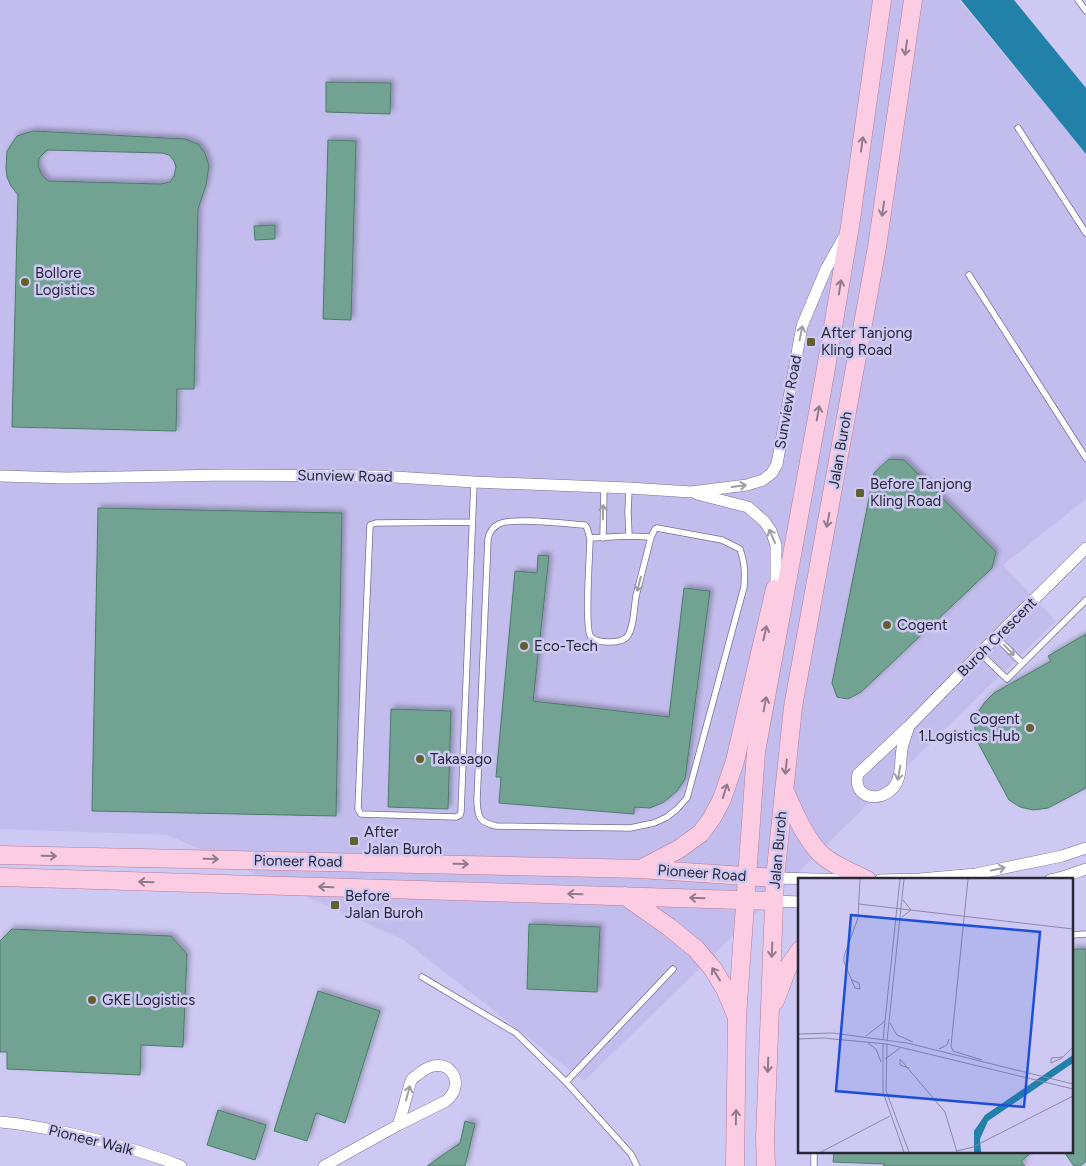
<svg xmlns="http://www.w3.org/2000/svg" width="1086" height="1166" font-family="Figtree,sans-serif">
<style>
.built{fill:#c3bded}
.water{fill:#2181a8}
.building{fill:#72a291;stroke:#4c7c6c;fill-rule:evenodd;filter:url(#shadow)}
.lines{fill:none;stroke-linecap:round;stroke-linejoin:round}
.lane-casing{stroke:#746f95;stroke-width:7}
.street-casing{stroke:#746f95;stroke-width:12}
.primary-casing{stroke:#b17d9a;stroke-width:19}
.lane{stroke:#fff;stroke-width:5.5}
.street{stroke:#fff;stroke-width:11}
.primary{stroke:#fccde2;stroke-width:18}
.oneway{stroke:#927a8c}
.oneway2{stroke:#9f9ea5}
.poi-dot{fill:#60612f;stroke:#cec9f3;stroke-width:2}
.labels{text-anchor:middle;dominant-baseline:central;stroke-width:5;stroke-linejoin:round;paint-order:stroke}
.poi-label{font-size:15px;fill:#292737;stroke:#cec9f3;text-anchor:start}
.street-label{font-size:15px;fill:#292737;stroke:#cec9f3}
.inset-road{fill:none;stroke:#8c88a8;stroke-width:1}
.view{fill:#1d4ed8;fill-opacity:0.15;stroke:#1d4ed8;stroke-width:2.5}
.inset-edge{fill:none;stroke:#292737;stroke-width:2.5}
</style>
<defs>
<filter id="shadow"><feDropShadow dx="3" dy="-3" stdDeviation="2.5" flood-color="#0004"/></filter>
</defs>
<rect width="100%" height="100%" fill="#cec9f3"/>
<path class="built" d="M0,0H959L1086,154V499L1003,565L1056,621L584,1081L402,939L168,835L0,829Z"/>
<path class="water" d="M961,0H1014L1086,88V154Z"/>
<path class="building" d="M326,82L391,83L390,114L326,112Z
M33,131L185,139L198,144L205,153L209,166L206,185L198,209L194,389H177L176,431L12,427L18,195L11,186L7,177L6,168L7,151L17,136ZM48,150L162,153L169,155L174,161L176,167L174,176L170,182L160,184L48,181L42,175L38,166L39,158L44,153Z
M328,140L356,141L351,320L323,319Z
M275,225V239L255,240L254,226Z
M889,459L904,460L996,552L992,568L861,692L848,699L837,697L832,683L874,473Z
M98,508L342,513L336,816L92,811Z
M538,555L549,556L533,701L669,717L684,588L710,591L685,779L677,791L664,802L650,808L634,807V814L499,803L501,777H496L515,571L537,573Z
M1086,634V788L1048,808L1033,810L1020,807L1009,800L976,739L974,718L985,702L994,693L1051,661L1048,656Z
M391,709L451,711L448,809L388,807Z
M529,924L600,927L597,992L527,989Z
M12,929L171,936L187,954L183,1047L141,1045L140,1075L7,1069V1052H0V941Z
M1072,949H1086V1161L1080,1166H1074L1064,1152H1072Z
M318,991L380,1011L345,1123L316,1113L307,1141L274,1131Z
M218,1110L266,1125L255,1160L207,1145Z
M465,1121L475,1124L465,1166H427L460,1143Z
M834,1152H1032L1021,1161L1025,1166H883L885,1164L833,1162Z"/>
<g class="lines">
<defs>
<path id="lane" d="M1078,0L1086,11
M1018,128L1086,233
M969,275L1086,458
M472,522L376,523L370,525L358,809L361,814L456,817L460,815L461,812L474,482
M629,536L628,512L629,488
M590,538C590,554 584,629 591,637C596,642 603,642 609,642C614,642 623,641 627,637C634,628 634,607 636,596C641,576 646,556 651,537L655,529L657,528L722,540L740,549C745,564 745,572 744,587L687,798L677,809L667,817L654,823L630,828L496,826C479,822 478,818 477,801L488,539C489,533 493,527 499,524C510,517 569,524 585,525L587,528L590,538L629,536L651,537
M603,538L604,487
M996,637L1018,659L1023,663
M980,653L1007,679L1086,600
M1072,935L1086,934
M422,977L516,1033L566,1082L631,1154L637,1166
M566,1082L673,969
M814,1166V1152"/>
<path id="street" d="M0,476L67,478L227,475L380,476L474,482L629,488L691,492L747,485L763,480L772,473L777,464L802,326L826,269L844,237
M697,494L748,507L764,521L771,531L776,545V583
M909,726C907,734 903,741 902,749C900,761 902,777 894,787C880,804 852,798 858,774L909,726L996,637L1086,548
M775,878L858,880
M880,880L920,879L976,874L1062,856L1086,848
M1050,880L1066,876L1086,869
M773,901L800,902
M0,1122C18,1123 36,1127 54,1130C97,1139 140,1150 181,1166
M324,1166L398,1125L446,1101C468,1083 448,1052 421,1072C419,1074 414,1077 412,1079C410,1082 409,1088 408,1091C405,1102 402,1114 398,1125"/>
<path id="primary" d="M784,790C795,812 804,838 822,855C834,866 852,872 867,880
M0,855L599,868L640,869L775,878
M641,869L679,849L701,833L712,818L722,799L735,761L775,589
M0,877L773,901
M625,896L669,927L696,949L713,969L725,989L736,1015
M775,1001L787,969L800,950
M735,1166L737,1017L756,752L825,374L850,226L882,0
M766,1166L765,1138L775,878L793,707L877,247L913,0"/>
</defs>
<use href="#lane" class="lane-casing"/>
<use href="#street" class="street-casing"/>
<use href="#primary" class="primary-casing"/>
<use href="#lane" class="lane"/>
<use href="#street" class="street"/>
<use href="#primary" class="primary"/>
</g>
<defs><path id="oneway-shaft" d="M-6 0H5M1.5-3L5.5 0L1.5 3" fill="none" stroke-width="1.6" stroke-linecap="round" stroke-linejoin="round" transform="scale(1.25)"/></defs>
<g class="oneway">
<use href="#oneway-shaft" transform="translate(906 48) rotate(98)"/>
<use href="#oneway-shaft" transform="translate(862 144) rotate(-82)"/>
<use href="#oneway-shaft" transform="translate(883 209) rotate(98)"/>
<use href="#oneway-shaft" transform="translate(840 287) rotate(-81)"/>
<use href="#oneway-shaft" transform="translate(818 413) rotate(-80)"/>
<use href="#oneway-shaft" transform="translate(828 520) rotate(101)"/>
<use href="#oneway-shaft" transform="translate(765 633) rotate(-77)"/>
<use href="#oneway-shaft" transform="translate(765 704) rotate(-79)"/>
<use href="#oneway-shaft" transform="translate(786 767) rotate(96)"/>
<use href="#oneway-shaft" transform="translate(725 791) rotate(-72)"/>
<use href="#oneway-shaft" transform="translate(49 856) rotate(1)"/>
<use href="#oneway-shaft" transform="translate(211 859) rotate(1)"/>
<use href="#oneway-shaft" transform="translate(461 864) rotate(1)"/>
<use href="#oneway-shaft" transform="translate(146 882) rotate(-178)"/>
<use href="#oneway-shaft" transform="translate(326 887) rotate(-178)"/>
<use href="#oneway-shaft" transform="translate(575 894) rotate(-178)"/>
<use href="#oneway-shaft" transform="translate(697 898) rotate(-178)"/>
<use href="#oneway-shaft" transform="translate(772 950) rotate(92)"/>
<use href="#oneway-shaft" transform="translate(716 974) rotate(-122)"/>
<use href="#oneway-shaft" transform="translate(768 1065) rotate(92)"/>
<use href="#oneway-shaft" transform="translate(736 1117) rotate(-89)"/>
</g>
<g class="oneway2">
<use href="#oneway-shaft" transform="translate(801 333) rotate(-79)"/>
<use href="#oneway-shaft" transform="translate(739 486) rotate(-7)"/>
<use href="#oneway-shaft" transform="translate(603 512) rotate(-89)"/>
<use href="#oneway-shaft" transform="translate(772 536) rotate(-114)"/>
<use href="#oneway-shaft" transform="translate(639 584) rotate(104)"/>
<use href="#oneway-shaft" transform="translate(1009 650) rotate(46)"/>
<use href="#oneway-shaft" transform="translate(899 773) rotate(101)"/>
<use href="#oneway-shaft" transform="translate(998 869) rotate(-12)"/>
<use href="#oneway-shaft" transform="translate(408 1093) rotate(-74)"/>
</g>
<g class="poi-dot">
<circle cx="25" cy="282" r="5"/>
<rect x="806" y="337" width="10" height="10" rx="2.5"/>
<rect x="855" y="488" width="10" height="10" rx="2.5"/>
<circle cx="887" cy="625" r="5"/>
<circle cx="524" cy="646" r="5"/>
<circle cx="1030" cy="728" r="5"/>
<circle cx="420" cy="759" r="5"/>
<rect x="349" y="836" width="10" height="10" rx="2.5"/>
<rect x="330" y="900" width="10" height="10" rx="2.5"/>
<circle cx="92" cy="1000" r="5"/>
</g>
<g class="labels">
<g class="poi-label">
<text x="35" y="273">Bollore<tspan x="35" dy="17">Logistics</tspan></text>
<text x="821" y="333">After Tanjong<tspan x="821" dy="17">Kling Road</tspan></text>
<text x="870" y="484">Before Tanjong<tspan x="870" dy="17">Kling Road</tspan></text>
<text x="897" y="625">Cogent</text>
<text x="534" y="646">Eco-Tech</text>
<text x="1020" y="719" text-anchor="end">Cogent<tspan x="1020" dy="17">1.Logistics Hub</tspan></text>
<text x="430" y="759">Takasago</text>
<text x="364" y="832">After<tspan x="364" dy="17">Jalan Buroh</tspan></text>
<text x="345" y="896">Before<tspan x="345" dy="17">Jalan Buroh</tspan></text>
<text x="102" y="1000">GKE Logistics</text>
</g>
<g class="street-label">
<text transform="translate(788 402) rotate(-80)">Sunview Road</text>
<text transform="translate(840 450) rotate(-80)">Jalan Buroh</text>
<text transform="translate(345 476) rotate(1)">Sunview Road</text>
<text transform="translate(997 637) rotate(-45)">Buroh Crescent</text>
<text transform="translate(778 850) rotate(-85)">Jalan Buroh</text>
<text transform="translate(298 861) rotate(1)">Pioneer Road</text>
<text transform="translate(702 873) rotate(4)">Pioneer Road</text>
<text transform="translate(91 1140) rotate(14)">Pioneer Walk</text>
</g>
</g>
<g transform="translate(798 878)">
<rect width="275" height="275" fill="#cec9f3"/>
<path d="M275,177V185L190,243L182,261L183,274H176V253L187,237Z" fill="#2181a8"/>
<path class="inset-road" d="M170,1L153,168L155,173L184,182M61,26L275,51M104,39L113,32L105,22M54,102L61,105L62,111L57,110L46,84V78L60,40L62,1M92,145L99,157L115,164M0,156L35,155L109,165L275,206M68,158L87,143M0,161L25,160L89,166L275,211M85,162L102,1M89,163L106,1M70,165L78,171L83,184M85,166V214L106,274M89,166L88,213L111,274M141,171L149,167L151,161M87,181L102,170M102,181L147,234L159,274M102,181V187L111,190M253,185L264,180L275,169M253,185V180L265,179M159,273L175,269L275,218M23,274L92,238"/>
<path class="view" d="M53,37L242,54L226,229L38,213Z"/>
<rect width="275" height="275" class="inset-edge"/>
</g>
</svg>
